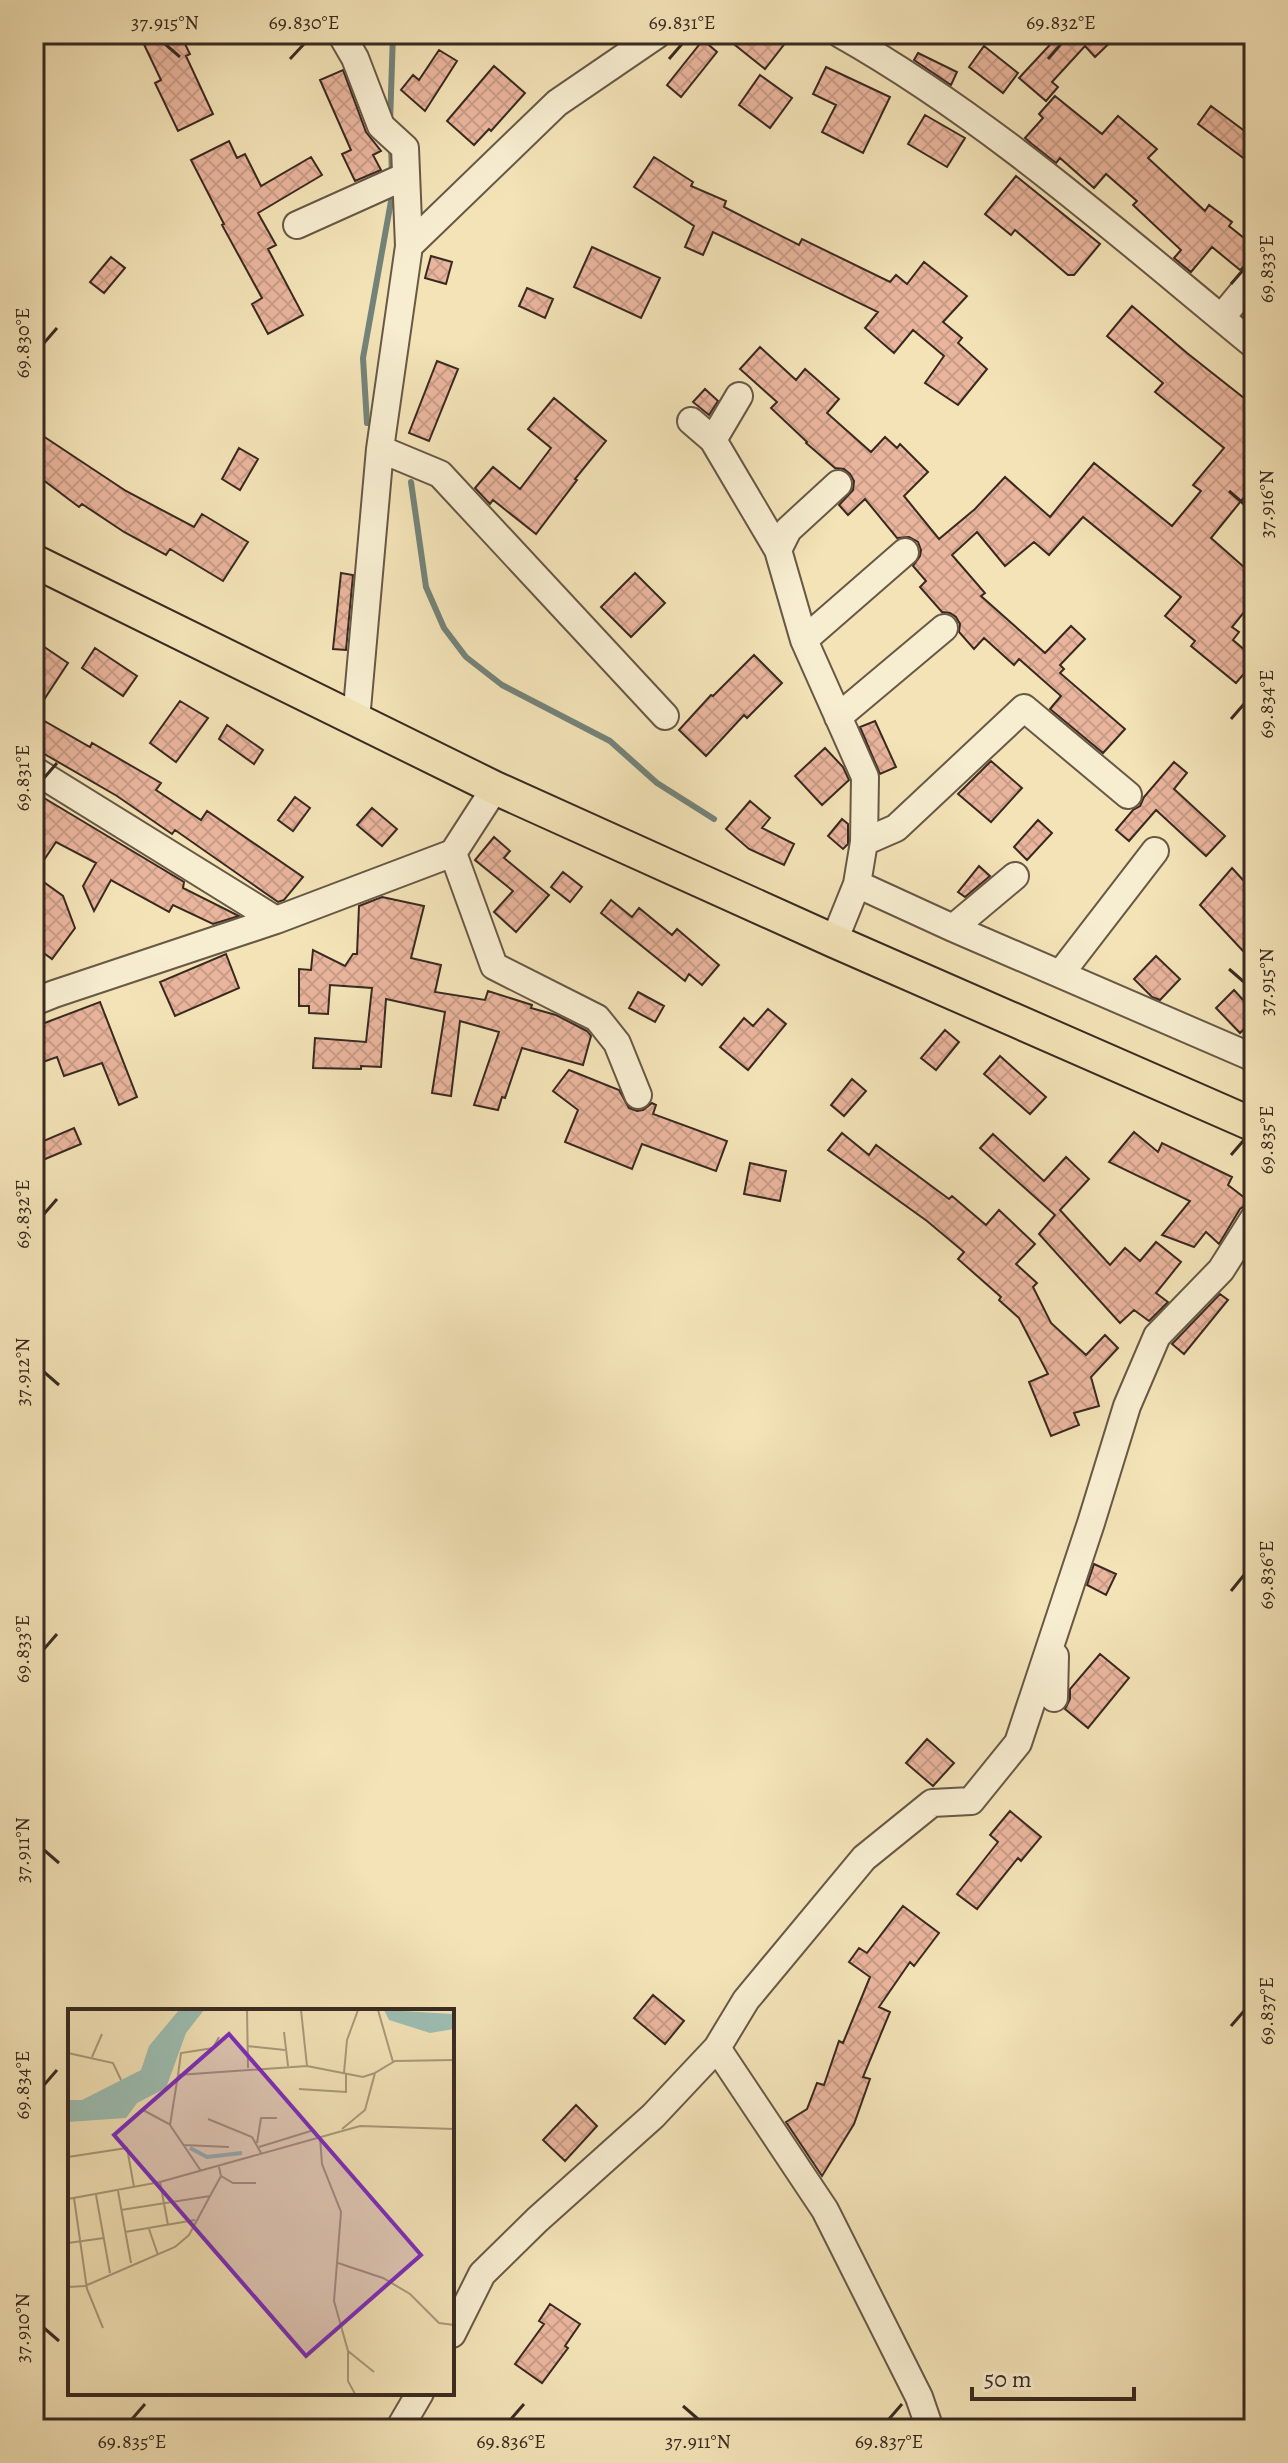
<svg xmlns="http://www.w3.org/2000/svg" width="1288" height="2463" font-family="Alegreya,serif">
<style>
.lines{fill:none;stroke-linecap:round;stroke-linejoin:round}
.stream{stroke:#748379;stroke-width:6}
.building{fill:url(#building-cross-hatch);stroke:#392a21;stroke-width:2}
.minor-casing{stroke:#685846;stroke-width:30}
.major-casing{stroke:#392a21;stroke-width:36}
.minor{stroke:#f7edd0;stroke-width:26}
.major{stroke:#f3e3b7;stroke-width:32}
.ticks{fill:none;stroke:#392a21;stroke-width:3}
.inset-river{fill:none;stroke:#9cbeb3;stroke-width:4}
.inset-road{fill:none;stroke:#a9997b;stroke-width:2}
.view{fill:#7b2cbf;fill-opacity:0.15;stroke:#7b2cbf;stroke-width:4}
.inset-edge{fill:none;stroke:#392a21;stroke-width:4}
.neatline{fill:none;stroke:#392a21;stroke-width:3}
.ticks-label{font-size:20px;text-anchor:middle;fill:#392a21}
</style>
<defs>
<pattern id="building-cross-hatch" width="8" height="8" patternUnits="userSpaceOnUse" patternTransform="scale(2)"><rect width="8" height="8" fill="#eab59d"/><path d="M0 0l8 8M0 8l8-8" fill="none" stroke="#c99c87"/></pattern>
</defs>
<rect width="100%" height="100%" fill="#f3e3b7"/>
<filter id="stains"><feTurbulence type="fractalNoise" baseFrequency=".0025" numOctaves="4"/><feColorMatrix values="0 0 0 0 .2 0 0 0 0 .09 0 0 0 0 .02 0 0 0 .5 -.17"/></filter>
<radialGradient id="worn" r=".72"><stop offset=".6" stop-color="#630" stop-opacity="0"/><stop offset="1" stop-color="#630" stop-opacity=".3"/></radialGradient>
<g class="lines">
<path class="stream" d="M390,123L393,34
M391,146L392,175
M367,423L363,358L393,190
M411,482L426,587L444,628L466,657L502,685L610,741L657,783L714,819"/>
</g>
<path class="building" d="M139,34H180L190,54L186,56L213,114L178,131L155,83L161,80Z
M743,34H775L786,42L765,69L735,45Z
M1060,34H1119L1095,57L1085,46L1052,82L1058,87L1046,101L1019,78Z
M703,40L717,52L681,97L667,85Z
M984,46L1018,73L1003,93L969,67Z
M439,50L457,61L425,111L401,90L413,75L419,80Z
M918,53L957,72L951,85L914,60Z
M494,66L525,93L491,131L489,129L474,145L447,121Z
M826,67L890,97L863,153L822,132L836,105L813,94Z
M343,70L366,132L381,151L373,155L381,170L355,181L342,154L351,150L320,80Z
M760,75L792,98L770,128L739,105Z
M1055,96L1102,134L1118,116L1157,149L1148,158L1205,211L1209,205L1232,222L1229,226L1254,246V262L1248,263L1240,270L1212,247L1191,272L1174,258L1181,250L1133,205L1137,201L1106,174L1094,188L1060,158L1056,163L1032,144L1025,138L1043,118L1039,114Z
M1211,106L1254,138V166L1198,124Z
M925,115L965,138L947,167L908,144Z
M229,141L237,158L245,154L261,186L311,157L322,175L258,213L276,245L268,249L303,315L268,334L252,304L262,298L222,225L224,224L191,160Z
M654,157L693,182L691,186L726,201L724,207L799,245L802,239L890,282L896,275L907,284L924,262L967,296L943,322L962,338L958,343L987,369L958,405L925,383L944,356L913,330L894,353L865,328L878,312L713,232L703,255L685,247L694,226L634,187Z
M1016,176L1100,244L1074,275H1068L1015,230L1011,235L985,214Z
M592,247L660,278L641,318L574,287Z
M431,256L452,262L446,284L425,278Z
M111,257L125,268L104,293L90,282Z
M527,288L553,299L545,318L519,306Z
M1132,306L1187,353L1254,406V485L1211,538L1254,576V600L1232,627L1239,632L1233,640L1254,658V662L1236,683L1191,646L1195,641L1165,616L1181,597L1083,517L1049,555L1034,542L1005,566L977,532L952,555L985,593L981,596L1045,653L1071,626L1085,639L1060,665L1064,669L1060,673L1125,729L1103,753L1050,709L1061,696L1019,659L1014,665L984,638L974,649L959,632L960,624L956,617L950,613L942,612L920,587L926,581L913,566L920,556L921,550L918,542L909,537L897,538L865,499L848,515L839,505L853,490L854,481L850,474L844,469L835,468L806,443L807,442L771,408L777,402L740,369L760,347L796,380L805,369L839,399L827,413L871,452L885,437L897,448L900,444L928,472L904,496L939,539L975,509L1005,477L1050,517L1094,463L1172,526L1201,491L1193,485L1224,448L1155,392L1163,383L1107,336Z
M437,361L458,369L429,441L409,433Z
M705,389L718,401L709,415L693,402Z
M554,398L606,441L575,479L577,480L536,534L493,500L490,504L475,488L493,467L520,489L551,448L528,429Z
M34,430L126,491L194,527L202,514L248,542L223,581L170,549L166,555L124,532L82,504L79,507L34,473Z
M239,448L258,459L240,490L222,479Z
M341,573L353,575L346,650L333,649Z
M635,573L665,603L631,637L601,607Z
M34,640L68,663L34,715L90,747L92,743L161,783L156,790L201,820L207,811L303,877L284,900L278,902L175,830L172,834L117,796L34,748Z
M95,648L137,676L123,696L82,668Z
M754,655L782,683L747,718L744,715L706,756L679,730L711,695L713,696Z
M180,701L208,718L176,762L150,743Z
M875,721L896,767L880,774L860,727Z
M227,725L263,750L254,764L219,739Z
M825,748L843,767L849,780L822,805L795,776Z
M991,761L1022,788L991,822L958,794Z
M1174,762L1187,773L1174,789L1225,836L1206,856L1156,810L1129,841L1116,830L1133,810L1140,806L1144,797Z
M34,792L184,882L183,888L239,916L213,924L173,905L169,912L111,880L94,911L83,886L96,863L56,842L34,875Z
M295,797L310,808L293,831L278,820Z
M750,801L770,818L762,828L794,844L784,865L749,849L726,829Z
M372,808L397,829L382,846L357,825Z
M842,819L848,824V844L843,849L828,836Z
M1038,820L1052,833L1027,860L1014,847Z
M494,837L510,851L504,858L549,895L516,932L494,912L513,891L475,860Z
M979,866L990,876L965,897L958,892Z
M1232,868L1254,892V943L1244,952L1200,905Z
M563,872L582,887L570,902L551,887Z
M34,875L63,896L75,928L52,959L34,946Z
M382,897L424,906L411,958L441,965L435,992L485,1000L488,991L532,1005L531,1008L556,1015L587,1031L591,1036L583,1065L522,1048L505,1098L502,1097L498,1110L474,1105L499,1032L460,1021L451,1096L432,1093L445,1012L386,999L381,1067L361,1066V1069L313,1068L315,1038L366,1042L372,988L330,985L328,1014L309,1013V1006H299V969L311,970L313,950L345,966L353,954H357L359,906Z
M611,900L632,917L639,908L672,935L677,929L719,965L702,985L689,974L685,981L601,913Z
M226,954L239,988L175,1016L160,982Z
M1156,956L1180,979L1160,1000L1152,997L1134,979Z
M1234,990L1244,1001L1254,992V1020L1240,1033L1216,1008Z
M638,992L664,1006L655,1022L629,1008Z
M100,1002L137,1097L119,1105L102,1063L64,1076L57,1057L34,1065V1027Z
M768,1009L786,1024L748,1070L720,1047L744,1018L753,1026Z
M945,1030L959,1042L936,1070L921,1058Z
M1000,1056L1046,1097L1030,1114L984,1074Z
M569,1070L619,1090L629,1108L637,1111L643,1110L652,1103L656,1105L653,1114L727,1141L716,1171L642,1144L632,1169L565,1142L578,1110L553,1091Z
M852,1079L866,1091L844,1116L831,1105Z
M74,1128L81,1144L38,1162L34,1145Z
M1134,1132L1158,1152L1162,1143L1232,1177L1228,1185L1250,1202L1240,1209L1219,1244L1206,1232L1194,1247L1162,1235L1190,1201L1109,1162Z
M842,1133L869,1155L876,1145L949,1199L952,1196L986,1225L999,1210L1035,1244L1016,1264L1037,1283L1033,1287L1051,1323L1086,1355L1105,1335L1118,1348L1091,1377L1099,1406L1074,1413L1079,1425L1051,1436L1029,1382L1048,1374L1019,1318L999,1300L1001,1297L958,1259L964,1252L927,1221L828,1150Z
M993,1134L1044,1181L1066,1157L1089,1179L1060,1210L1110,1265L1125,1248L1140,1261L1156,1242L1181,1262L1156,1293L1168,1302L1149,1321L1134,1310L1120,1323L1039,1234L1055,1215L980,1148Z
M750,1163L786,1171L780,1201L744,1194Z
M1220,1294L1228,1300L1184,1354L1172,1344Z
M1094,1564L1116,1574L1106,1595L1087,1585Z
M1100,1654L1129,1678L1088,1728L1065,1709L1070,1699V1689Z
M927,1739L954,1763L933,1786L906,1763Z
M1010,1811L1041,1837L1021,1861L1018,1858L977,1909L957,1894L998,1842L990,1835Z
M903,1906L939,1933L914,1966L910,1962L879,2007L890,2012L863,2077L870,2079L854,2124L822,2176L786,2122L807,2109L817,2083L824,2085L839,2041L843,2043L870,1977L849,1962L859,1948L867,1953Z
M653,1995L684,2021L665,2044L634,2018Z
M576,2105L597,2126L565,2161L543,2140Z
M550,2304L580,2324L565,2346L568,2348L542,2383L515,2364L544,2324L539,2321Z"/>
<g class="lines">
<defs>
<path id="minor" d="M341,34L355,58L381,126L405,148L409,246
M840,34C989,118 1122,237 1254,345
M297,225L406,176
M1221,318L1254,278
M691,421L713,440L778,550L804,640L865,777L864,842L857,884L834,941
M713,440L739,396
M380,449L440,474L665,716
M778,550L788,530L838,484
M804,640L905,552
M838,717L944,628
M356,720L380,449L409,246L557,103L658,34
M34,770L276,920
M864,842L896,828L1024,708L1128,795
M453,853L494,966L597,1018L617,1043L638,1095
M857,884L953,928L1254,1058
M953,928L1015,876
M1061,973L1155,851
M34,1002L54,994L276,920L453,853L495,788
M1054,1698L1055,1656
M717,2048L825,2210L919,2397L930,2429
M452,2334L482,2274L537,2220L653,2116L717,2048L746,2000L864,1858L932,1803L971,1801L1018,1743L1091,1523L1127,1406L1157,1336L1221,1270L1254,1218
M399,2429L420,2393"/>
<path id="major" d="M34,561L495,788L834,941L1254,1125"/>
</defs>
<use href="#minor" class="minor-casing"/>
<use href="#major" class="major-casing"/>
<use href="#minor" class="minor"/>
<use href="#major" class="major"/>
</g>
<path class="ticks" d="M165,44L180,57M290,59L304,44M669,59L682,44M1048,59L1061,44M1231,284L1244,269M44,343L57,328M1229,491L1244,504M1231,719L1244,704M44,778L57,763M1229,969L1244,982M1231,1155L1244,1140M44,1214L57,1199M44,1372L59,1385M1231,1591L1244,1575M44,1649L57,1634M44,1850L59,1863M1231,2026L1244,2011M44,2085L57,2070M44,2328L59,2341M683,2406L698,2419M132,2419L145,2404M511,2419L524,2404M889,2419L902,2404"/>
<g transform="translate(68 2009)">
<rect width="386" height="386" fill="#f3e3b7"/>
<path d="M111,1H136L118,24L98,79L69,94L58,109L0,113V91H14L73,61L81,37ZM316,1L386,5V20L362,24L321,11Z" fill="#9cbeb3"/>
<path class="inset-river" d="M122,139L139,148L174,144"/>
<path class="inset-road" d="M179,1L180,59M233,1L239,57M310,1L325,53M216,23L220,57M179,37L217,41M0,44L45,54L53,71M24,48L34,25M276,64L279,31L290,1M110,66L113,44L145,39L151,28M231,80L278,83V65M75,101L101,115M140,110L184,128L193,144M274,120L297,101L307,64L327,52L386,51M252,128L254,155L273,203L266,292L280,342V372L287,385M189,134L193,109H209M115,136L161,138M191,138L246,121M0,148L59,139L66,178M133,162L102,116L110,66L239,57L295,68L307,64M153,167L165,174H188M92,173L100,216M50,182L63,254M28,186L42,264M6,189L19,280L35,319M0,190L92,173L292,117L386,120M53,201L142,187M81,220L90,246M57,223L127,211M0,234L36,229M270,254L315,269L342,285L371,314L386,316M0,278L17,277L107,238L121,226L142,187L153,167L151,158M280,342L306,363"/>
<path class="view" d="M161,25L353,246L238,347L46,126Z"/>
<rect width="386" height="386" class="inset-edge"/>
</g>
<rect width="1288" height="2463" fill="none" stroke="#f3e3b7" stroke-width="88"/>
<path d="M972 2387v12h162v-12" fill="none" stroke="#392a21" stroke-width="4"/>
<text x="984" y="2387" font-size="24" fill="#392a21" stroke="#f7edd0" stroke-width="6" paint-order="stroke">50 m</text>
<rect x="44" y="44" width="1200" height="2375" class="neatline"/>
<g class="ticks-label">
<text x="165" y="29">37.915°N</text>
<text x="304" y="29">69.830°E</text>
<text x="682" y="29">69.831°E</text>
<text x="1061" y="29">69.832°E</text>
<text transform="translate(1266 269) rotate(-90)" y="7">69.833°E</text>
<text transform="translate(22 343) rotate(-90)" y="7">69.830°E</text>
<text transform="translate(1266 504) rotate(-90)" y="7">37.916°N</text>
<text transform="translate(1266 704) rotate(-90)" y="7">69.834°E</text>
<text transform="translate(22 778) rotate(-90)" y="7">69.831°E</text>
<text transform="translate(1266 982) rotate(-90)" y="7">37.915°N</text>
<text transform="translate(1266 1140) rotate(-90)" y="7">69.835°E</text>
<text transform="translate(22 1214) rotate(-90)" y="7">69.832°E</text>
<text transform="translate(22 1372) rotate(-90)" y="7">37.912°N</text>
<text transform="translate(1266 1575) rotate(-90)" y="7">69.836°E</text>
<text transform="translate(22 1649) rotate(-90)" y="7">69.833°E</text>
<text transform="translate(22 1850) rotate(-90)" y="7">37.911°N</text>
<text transform="translate(1266 2011) rotate(-90)" y="7">69.837°E</text>
<text transform="translate(22 2085) rotate(-90)" y="7">69.834°E</text>
<text transform="translate(22 2328) rotate(-90)" y="7">37.910°N</text>
<text x="132" y="2448">69.835°E</text>
<text x="511" y="2448">69.836°E</text>
<text x="698" y="2448">37.911°N</text>
<text x="889" y="2448">69.837°E</text>
</g>
<rect width="100%" height="100%" filter="url(#stains)"/>
<rect width="100%" height="100%" fill="url(#worn)"/>
</svg>
